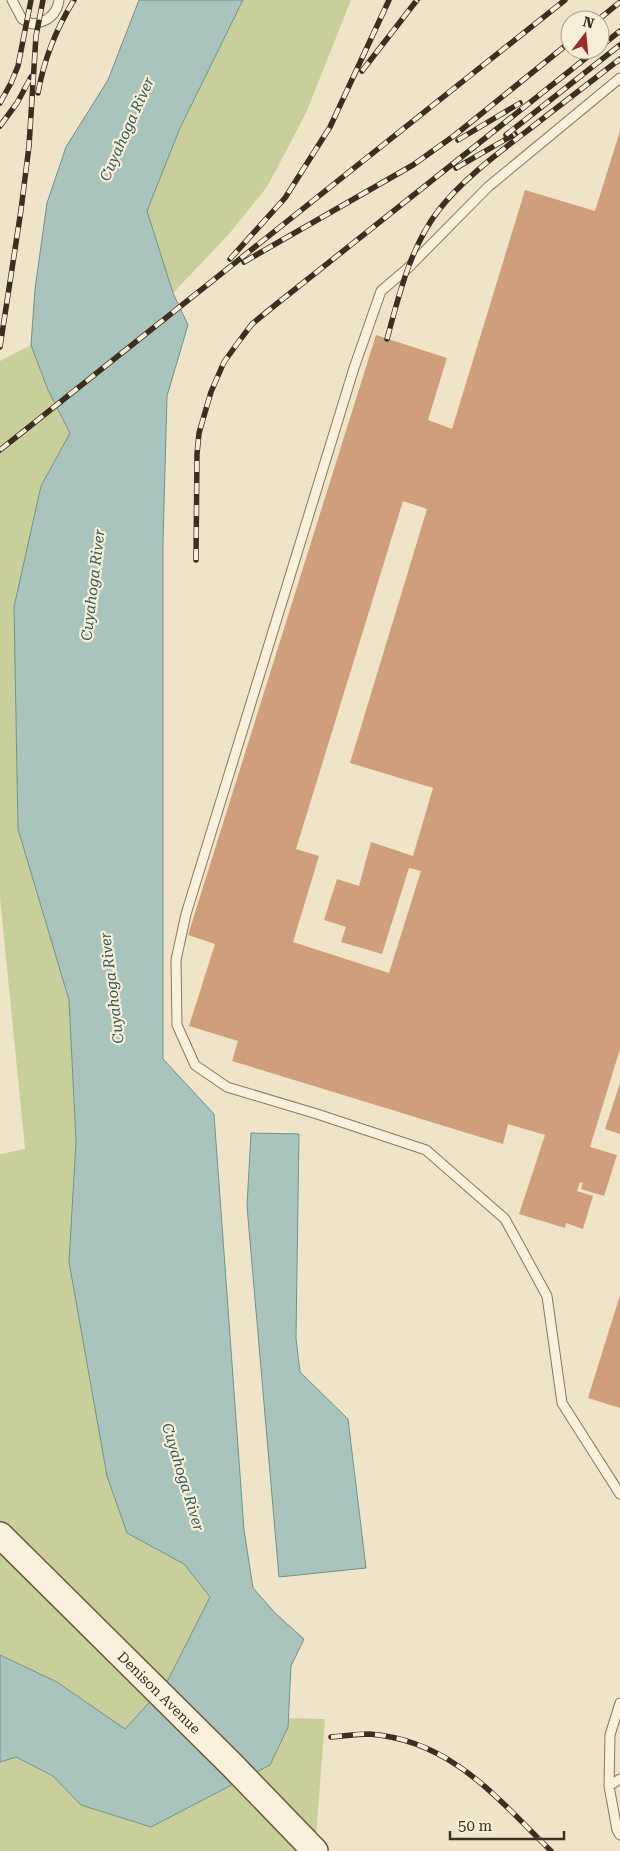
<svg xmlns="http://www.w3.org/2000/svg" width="620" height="1851" font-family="'Roboto Serif',serif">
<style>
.green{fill:#c9cf9b}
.water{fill:#a9c4bc;stroke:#6f938a}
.building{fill:#cf9f7d;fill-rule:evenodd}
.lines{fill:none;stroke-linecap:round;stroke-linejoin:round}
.lane-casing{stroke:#8d765c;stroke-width:11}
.secondary-casing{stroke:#6f573f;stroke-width:28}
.lane{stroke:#faf1dc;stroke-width:9}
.secondary{stroke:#faf1dc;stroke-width:25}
.rail-casing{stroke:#3d2e20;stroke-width:5.5}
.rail{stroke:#f7eed8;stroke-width:4;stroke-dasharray:11;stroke-linecap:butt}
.labels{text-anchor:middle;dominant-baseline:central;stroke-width:4.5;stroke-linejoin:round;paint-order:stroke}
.street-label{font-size:14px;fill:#3d2e20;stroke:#f7eed8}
.water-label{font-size:15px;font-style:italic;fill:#2f5d5a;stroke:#f7eed8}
</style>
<rect width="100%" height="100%" fill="#f0e4c8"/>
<path class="green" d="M243,0H351L306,113L267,187L229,234L173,293L147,211L180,128Z
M31,345L48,390L70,433L41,486L18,829L69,1000L76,1141L69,1262L90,1382L127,1533L184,1564L210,1597L166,1684L125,1729L57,1682L0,1655V1154L25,1149L0,898V361Z
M288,1718L325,1719L315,1851H0V1762L16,1756L53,1776L81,1805L151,1827L201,1800L288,1727Z"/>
<path class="water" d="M139,0H243L180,128L147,211L173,293L188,325L167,396L163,542V1059L214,1114L244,1530L253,1588L276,1614L304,1639L291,1666L288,1727L270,1765L151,1827L81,1805L53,1776L16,1757L0,1762V1655L57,1682L125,1729L166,1684L210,1597L184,1564L127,1533L107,1476L69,1262L76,1141L69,1000L18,829L14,607L41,486L70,433L48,390L31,345L35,289L47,203L66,147L108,80Z
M251,1133L299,1134L296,1338L300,1372L348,1419L366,1568L279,1577L247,1206Z"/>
<path class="building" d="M620,131V1049L590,1147L617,1155L604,1196L581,1189L583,1183L580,1182L577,1191L593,1196L583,1229L566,1223L565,1228L519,1214L545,1135L508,1124L503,1144L232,1061L238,1041L189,1026L215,944L188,935L376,335L447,358L428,420L452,429L525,190L595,211ZM403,501L427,509L350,763L433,788L413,856L371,842L359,886L337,879L324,920L346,927L341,942L382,954L409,868L421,871L389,973L293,942L319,856L296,849Z
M620,1083V1134L605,1129Z
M620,1295V1408L588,1398Z"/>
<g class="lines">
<defs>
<path id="lane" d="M12,0L22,19L32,24C47,22 57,15 59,0
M620,78L488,187L408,268L381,291L354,368L186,914L176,960L177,1025L195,1065L227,1087L317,1114L426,1150L505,1219L547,1296L562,1403L620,1494
M620,1779L609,1786L617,1830L620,1835
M609,1786L610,1735L620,1703"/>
<g id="secondary">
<path id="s1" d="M0,1535L231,1764L315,1851"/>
</g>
</defs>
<use href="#lane" class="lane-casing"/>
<use href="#secondary" class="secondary-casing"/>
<use href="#lane" class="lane"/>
<use href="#secondary" class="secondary"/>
<defs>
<path id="rail" d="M598,20L620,2
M600,47L620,31
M362,71L417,0
M38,93C44,59 56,29 74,0
M0,103L11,83L18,66L31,0
M545,117L620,59
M0,126L17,103L31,77
M506,135L620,45
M458,140L520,103
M456,168L515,134
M230,259L285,198L330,127L389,0
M244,262L413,165L455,135L570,42
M387,339C399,295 410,248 438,211C466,174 514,142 550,113
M0,347L21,210L29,146L36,36L43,0
M0,450L565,0
M196,560L197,454L199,433L211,392L224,362L237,344L252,324L274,306L596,50
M331,1737C344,1736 357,1734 369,1734C451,1740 497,1798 551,1851"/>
</defs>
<use href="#rail" class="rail-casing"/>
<use href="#rail" class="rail"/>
</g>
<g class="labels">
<g class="street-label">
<text stroke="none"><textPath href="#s1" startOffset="224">Denison Avenue</textPath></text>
</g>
<g class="water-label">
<text transform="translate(127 129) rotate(-66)">Cuyahoga River</text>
<text transform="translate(93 585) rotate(-83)">Cuyahoga River</text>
<text transform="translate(112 988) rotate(-97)">Cuyahoga River</text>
<text transform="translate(183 1477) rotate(73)">Cuyahoga River</text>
</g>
</g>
<g transform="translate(585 35) rotate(16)"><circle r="24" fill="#f7eed8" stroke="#ada18e"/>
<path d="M0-4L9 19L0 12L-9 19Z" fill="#9e2a2b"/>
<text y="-8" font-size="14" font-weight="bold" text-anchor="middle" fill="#3d2e20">N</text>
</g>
<path d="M450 1831v8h114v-8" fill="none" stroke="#3d2e20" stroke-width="2.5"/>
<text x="458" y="1831" font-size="15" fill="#3d2e20" stroke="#f7eed8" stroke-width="4" paint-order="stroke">50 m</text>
</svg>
